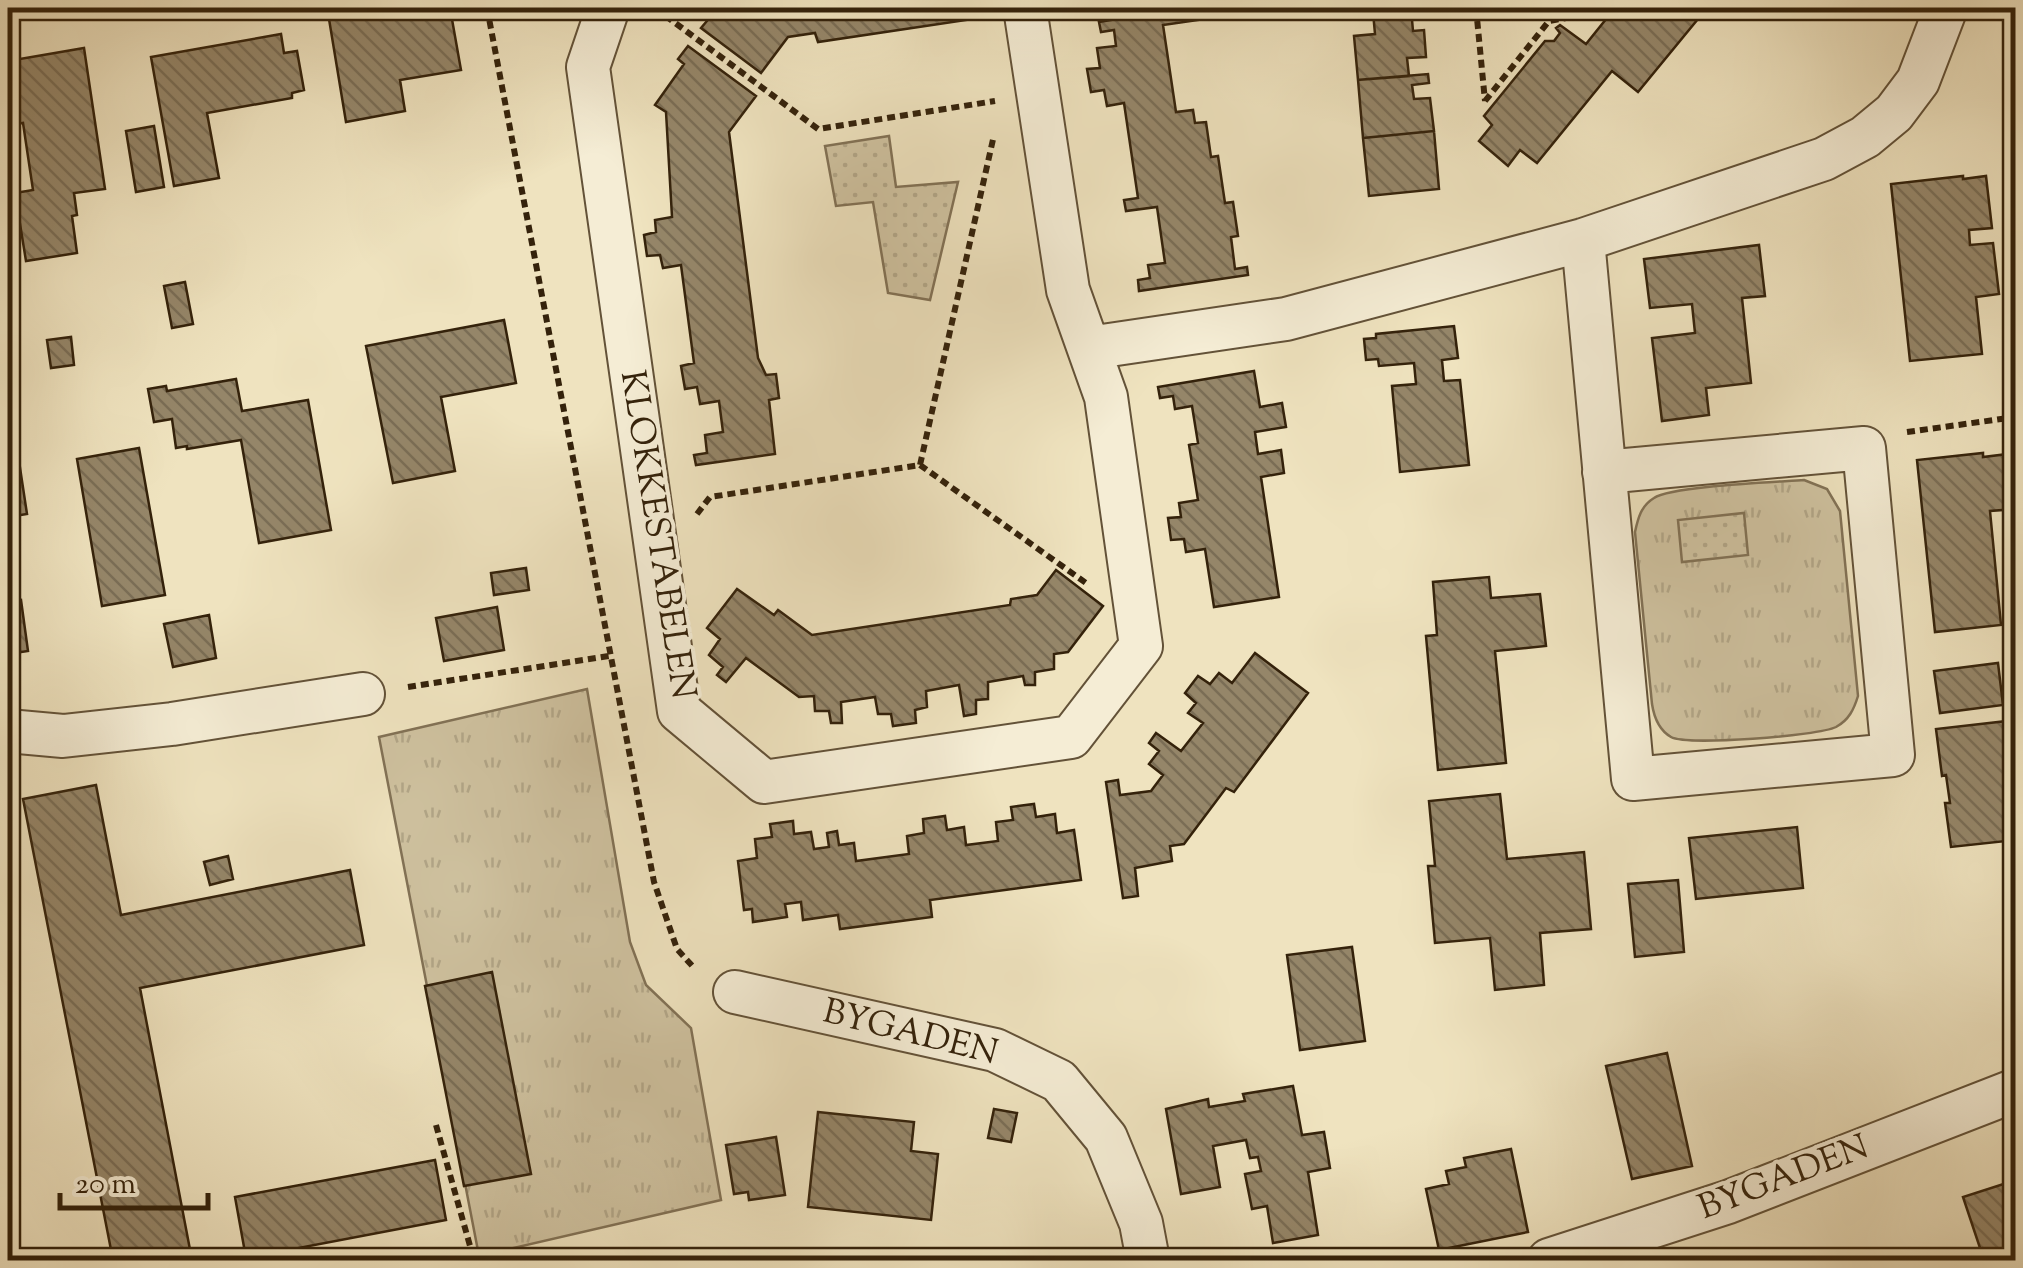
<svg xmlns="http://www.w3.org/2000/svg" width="2023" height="1268" font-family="'Sorts Mill Goudy',serif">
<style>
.grass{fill:url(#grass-tufts);stroke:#827256;stroke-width:2.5}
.park{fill:url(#park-dots);stroke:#827256;stroke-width:2.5}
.building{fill:url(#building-back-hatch);stroke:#34220b;stroke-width:2.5}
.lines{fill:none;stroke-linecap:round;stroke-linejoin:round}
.street-casing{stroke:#635238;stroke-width:46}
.path{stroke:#34220b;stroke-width:6;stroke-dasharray:8 5;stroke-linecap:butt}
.street{stroke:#f5edd5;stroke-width:42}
.labels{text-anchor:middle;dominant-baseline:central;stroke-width:8;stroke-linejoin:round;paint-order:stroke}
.street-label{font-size:35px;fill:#34220b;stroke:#f5edd5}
</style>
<defs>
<pattern id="grass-tufts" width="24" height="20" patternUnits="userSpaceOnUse" patternTransform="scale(2.5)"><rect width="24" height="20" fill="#cfc2a0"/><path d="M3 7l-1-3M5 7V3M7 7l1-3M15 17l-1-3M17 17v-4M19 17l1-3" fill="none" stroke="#b2a688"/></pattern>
<pattern id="park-dots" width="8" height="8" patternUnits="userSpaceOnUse" patternTransform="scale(2.5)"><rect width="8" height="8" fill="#cfc2a0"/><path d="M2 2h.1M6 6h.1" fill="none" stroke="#b2a688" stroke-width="1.8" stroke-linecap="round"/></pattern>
<pattern id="building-back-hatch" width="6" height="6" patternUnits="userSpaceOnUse" patternTransform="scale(2.5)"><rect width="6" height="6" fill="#958669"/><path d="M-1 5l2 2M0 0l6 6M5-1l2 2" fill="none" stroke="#7a6d55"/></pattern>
</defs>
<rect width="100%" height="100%" fill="#efe3bf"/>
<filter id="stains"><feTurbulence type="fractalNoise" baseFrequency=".002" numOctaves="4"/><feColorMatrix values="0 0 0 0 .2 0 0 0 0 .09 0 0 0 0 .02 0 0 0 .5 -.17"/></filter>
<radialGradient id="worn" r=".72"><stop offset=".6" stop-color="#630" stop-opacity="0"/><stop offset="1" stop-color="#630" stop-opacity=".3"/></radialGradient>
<path class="grass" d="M1804,480L1827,489L1840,511L1858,696C1854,709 1849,720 1836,727C1818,736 1687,746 1671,737C1659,730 1654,717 1652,704L1635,532C1638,518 1641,506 1654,498C1671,486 1777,482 1804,480Z
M587,689L630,942L646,985L691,1028L721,1200L479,1256L379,737Z"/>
<path class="park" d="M889,136L896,187L958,182L930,300L888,293L873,202L836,206L825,146Z
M1744,513L1748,555L1682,562L1678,520Z"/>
<path class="building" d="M396,8H450L461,70L400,80L405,111L346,122L329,19Z
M718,8H964L966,20L818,42L815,33L788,37L761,73L701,28Z
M1109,8H1196L1198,20L1163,25L1176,112L1193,110L1195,123L1206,122L1211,157L1218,156L1225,203L1233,202L1238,236L1231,237L1235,269L1247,267L1248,275L1139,291L1138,280L1150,278L1148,265L1165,263L1157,207L1126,211L1124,200L1138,198L1124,103L1107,106L1104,90L1091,92L1087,69L1100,68L1097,48L1116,46L1114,30L1101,32L1099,22L1111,20Z
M1411,8L1413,31L1424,30L1426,57L1407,58L1409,76L1358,80L1354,36L1375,34L1373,12Z
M1615,8H1707L1638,92L1612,71L1537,163L1520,150L1508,166L1479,141L1492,125L1484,116L1545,41H1554L1560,33L1556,28L1560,25L1586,44Z
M281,34L284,53L297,51L304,90L292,93V98L207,113L219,178L174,186L151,57Z
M688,46L756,96L729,132L758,358L766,375L776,374L779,398L769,400L775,454L696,465L694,455L707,453L705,435L723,432L719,401L700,404L697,387L685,389L681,366L694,363L681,265L663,268L660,255L647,256L644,235L656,232L655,220L672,217L666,112L655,105L684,64L678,59Z
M84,48L105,189L74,193L77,215L72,216L77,253L26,261L15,193L33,190L23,123L8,125V61Z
M1428,74L1429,83L1412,85L1414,99L1430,98L1434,131L1363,138L1358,80Z
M154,126L164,187L136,192L126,131Z
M1434,131L1439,189L1369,196L1363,138Z
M1963,176V179L1986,176L1992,228L1969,230L1970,245L1993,243L1999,294L1976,297L1982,354L1910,361L1891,184Z
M1759,245L1765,296L1742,298L1751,383L1706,388L1709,415L1662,421L1652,338L1695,333L1692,304L1650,308L1644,259Z
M185,282L193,324L172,328L164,286Z
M504,320L516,383L441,397L455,471L393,483L366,346Z
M1454,326L1458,358L1442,360L1444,381L1460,380L1469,465L1400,472L1392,386L1416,384L1414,363L1379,366L1378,359L1366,360L1364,339L1376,338V334Z
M71,337L74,365L51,368L47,340Z
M1254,371L1260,407L1282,403L1286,427L1255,432L1258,454L1281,450L1284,473L1261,477L1279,597L1214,607L1205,549L1186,552L1184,539L1171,540L1168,518L1181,517L1179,503L1198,500L1189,445L1198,443L1192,406L1175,409L1173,396L1160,398L1158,387Z
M236,379L242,411L308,400L331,530L259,543L241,440L187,449V446L176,448L172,419L154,422L148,389L166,386L167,391Z
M9,395L27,514L8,517V396Z
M139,448L165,595L102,606L77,459Z
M1983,453V457L2016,453V509L1990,511L2001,625L1935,632L1917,460Z
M526,568L529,590L494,595L491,573Z
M1056,570L1103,606L1068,652L1054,654V669L1035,672V685H1025L1023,676L988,682V699L976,700V714L964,716L959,685L926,691L927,707L915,710L916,723L893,726L891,714H878L875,697L841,702L842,723H831L829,711H815L814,696L799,697L746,658L726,682L717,675L723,667L709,655L720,639L707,628L737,589L774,615L778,610L812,635L1010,605L1011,599L1037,595Z
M1489,577L1491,598L1540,594L1546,646L1495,651L1506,763L1438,770L1426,636L1437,635L1433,582Z
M21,600L28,651L8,654V602Z
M497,607L504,650L444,661L436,618Z
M209,615L216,658L173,667L164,624Z
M1255,653L1308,693L1234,792L1226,788L1184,844L1170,846L1172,861L1135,868L1138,896L1123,898L1106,782L1118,780L1120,795L1151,791L1163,775L1149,764L1159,751L1149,743L1156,733L1181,751L1203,723L1188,713L1196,703L1185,693L1198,676L1210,684L1219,673L1232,683Z
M1998,663L2003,705L1940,713L1934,671Z
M2016,720V766L2008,767L2011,793H2016V840L1951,847L1945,803H1950L1946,775L1942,776L1936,729Z
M96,785L121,915L350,870L364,945L140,988L192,1260H113L23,799Z
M1500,794L1507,859L1584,852L1591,929L1540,933L1544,985L1495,990L1490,938L1435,943L1428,866H1435L1429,801Z
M1034,804L1036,817L1055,814L1057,833L1074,830L1081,880L930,900L932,917L840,929L838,915L803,920L801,902L785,904L787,917L753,922L752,909L744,910L738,861L757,858L755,839L772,837L770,824L793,821L794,834L811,832L814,849L829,847L827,833L837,831L839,845L854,843L856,861L909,854L907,836L924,833L923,819L945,816L947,830L964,827L966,845L998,841L996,822L1013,820L1011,807Z
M1797,827L1803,888L1696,899L1689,838Z
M228,856L233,879L210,885L204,862Z
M1678,880L1684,952L1635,957L1628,884Z
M1352,947L1365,1041L1300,1050L1287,955Z
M492,972L531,1174L464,1186L425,986Z
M1667,1053L1692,1166L1632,1179L1606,1066Z
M1293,1086L1302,1135L1324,1132L1330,1168L1308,1172L1318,1235L1273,1243L1267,1206L1252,1209L1245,1174L1261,1171L1258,1157L1250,1158L1246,1140L1213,1146L1220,1187L1181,1194L1166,1109L1208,1099L1209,1107L1245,1101L1243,1094Z
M994,1109L1017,1113L1011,1142L988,1138Z
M818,1112L914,1122L911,1151L938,1154L931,1220L808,1207Z
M776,1137L785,1195L749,1200L748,1192L734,1194L726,1145Z
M1511,1149L1528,1232L1439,1250L1426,1189L1449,1184L1446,1171L1466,1167L1464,1158Z
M435,1160L446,1220L246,1258L235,1197Z
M2016,1180V1260H1984L1963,1197Z"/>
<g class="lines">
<defs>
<path id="street" d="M608,8L588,67L679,711L764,782L1071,737L1141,646L1106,397L1068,290L1025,8
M1583,240L1633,779L1893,755L1864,448L1604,472
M1089,348L1286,319L1583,240L1824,159L1865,137L1894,113L1918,81L1946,8
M8,731L63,736L172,724L363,694
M735,992L995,1050L1059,1081L1106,1138L1141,1223L1148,1260
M1549,1260L1728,1202L2016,1090"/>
</defs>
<use href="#street" class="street-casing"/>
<path class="path" d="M487,8L654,882L677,949L695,969
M655,8L818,129L995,101
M1476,8L1485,101
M1485,101L1549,21L1595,13L1600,8
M1907,432L2016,417
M920,465L1086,583
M697,514L710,497L920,465L994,135
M408,687L609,656
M436,1125L474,1260"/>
<use href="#street" class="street"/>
</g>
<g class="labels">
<g class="street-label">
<text transform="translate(656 535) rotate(81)">KLOKKESTABELEN</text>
<text transform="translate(910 1034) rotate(14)">BYGADEN</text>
<text transform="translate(1784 1179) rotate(-21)">BYGADEN</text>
</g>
</g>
<rect width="2023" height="1268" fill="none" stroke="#efe3bf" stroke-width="40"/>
<rect x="10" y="10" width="2003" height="1248" fill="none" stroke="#34220b" stroke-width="5"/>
<rect x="20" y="20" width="1983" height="1228" fill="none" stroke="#34220b" stroke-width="2.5"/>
<path d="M60 1193v15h148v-15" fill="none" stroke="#34220b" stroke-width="5"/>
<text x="75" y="1193" font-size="30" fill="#34220b" stroke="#f5edd5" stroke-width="8" paint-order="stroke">20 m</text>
<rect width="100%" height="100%" filter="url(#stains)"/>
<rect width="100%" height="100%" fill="url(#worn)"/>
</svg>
